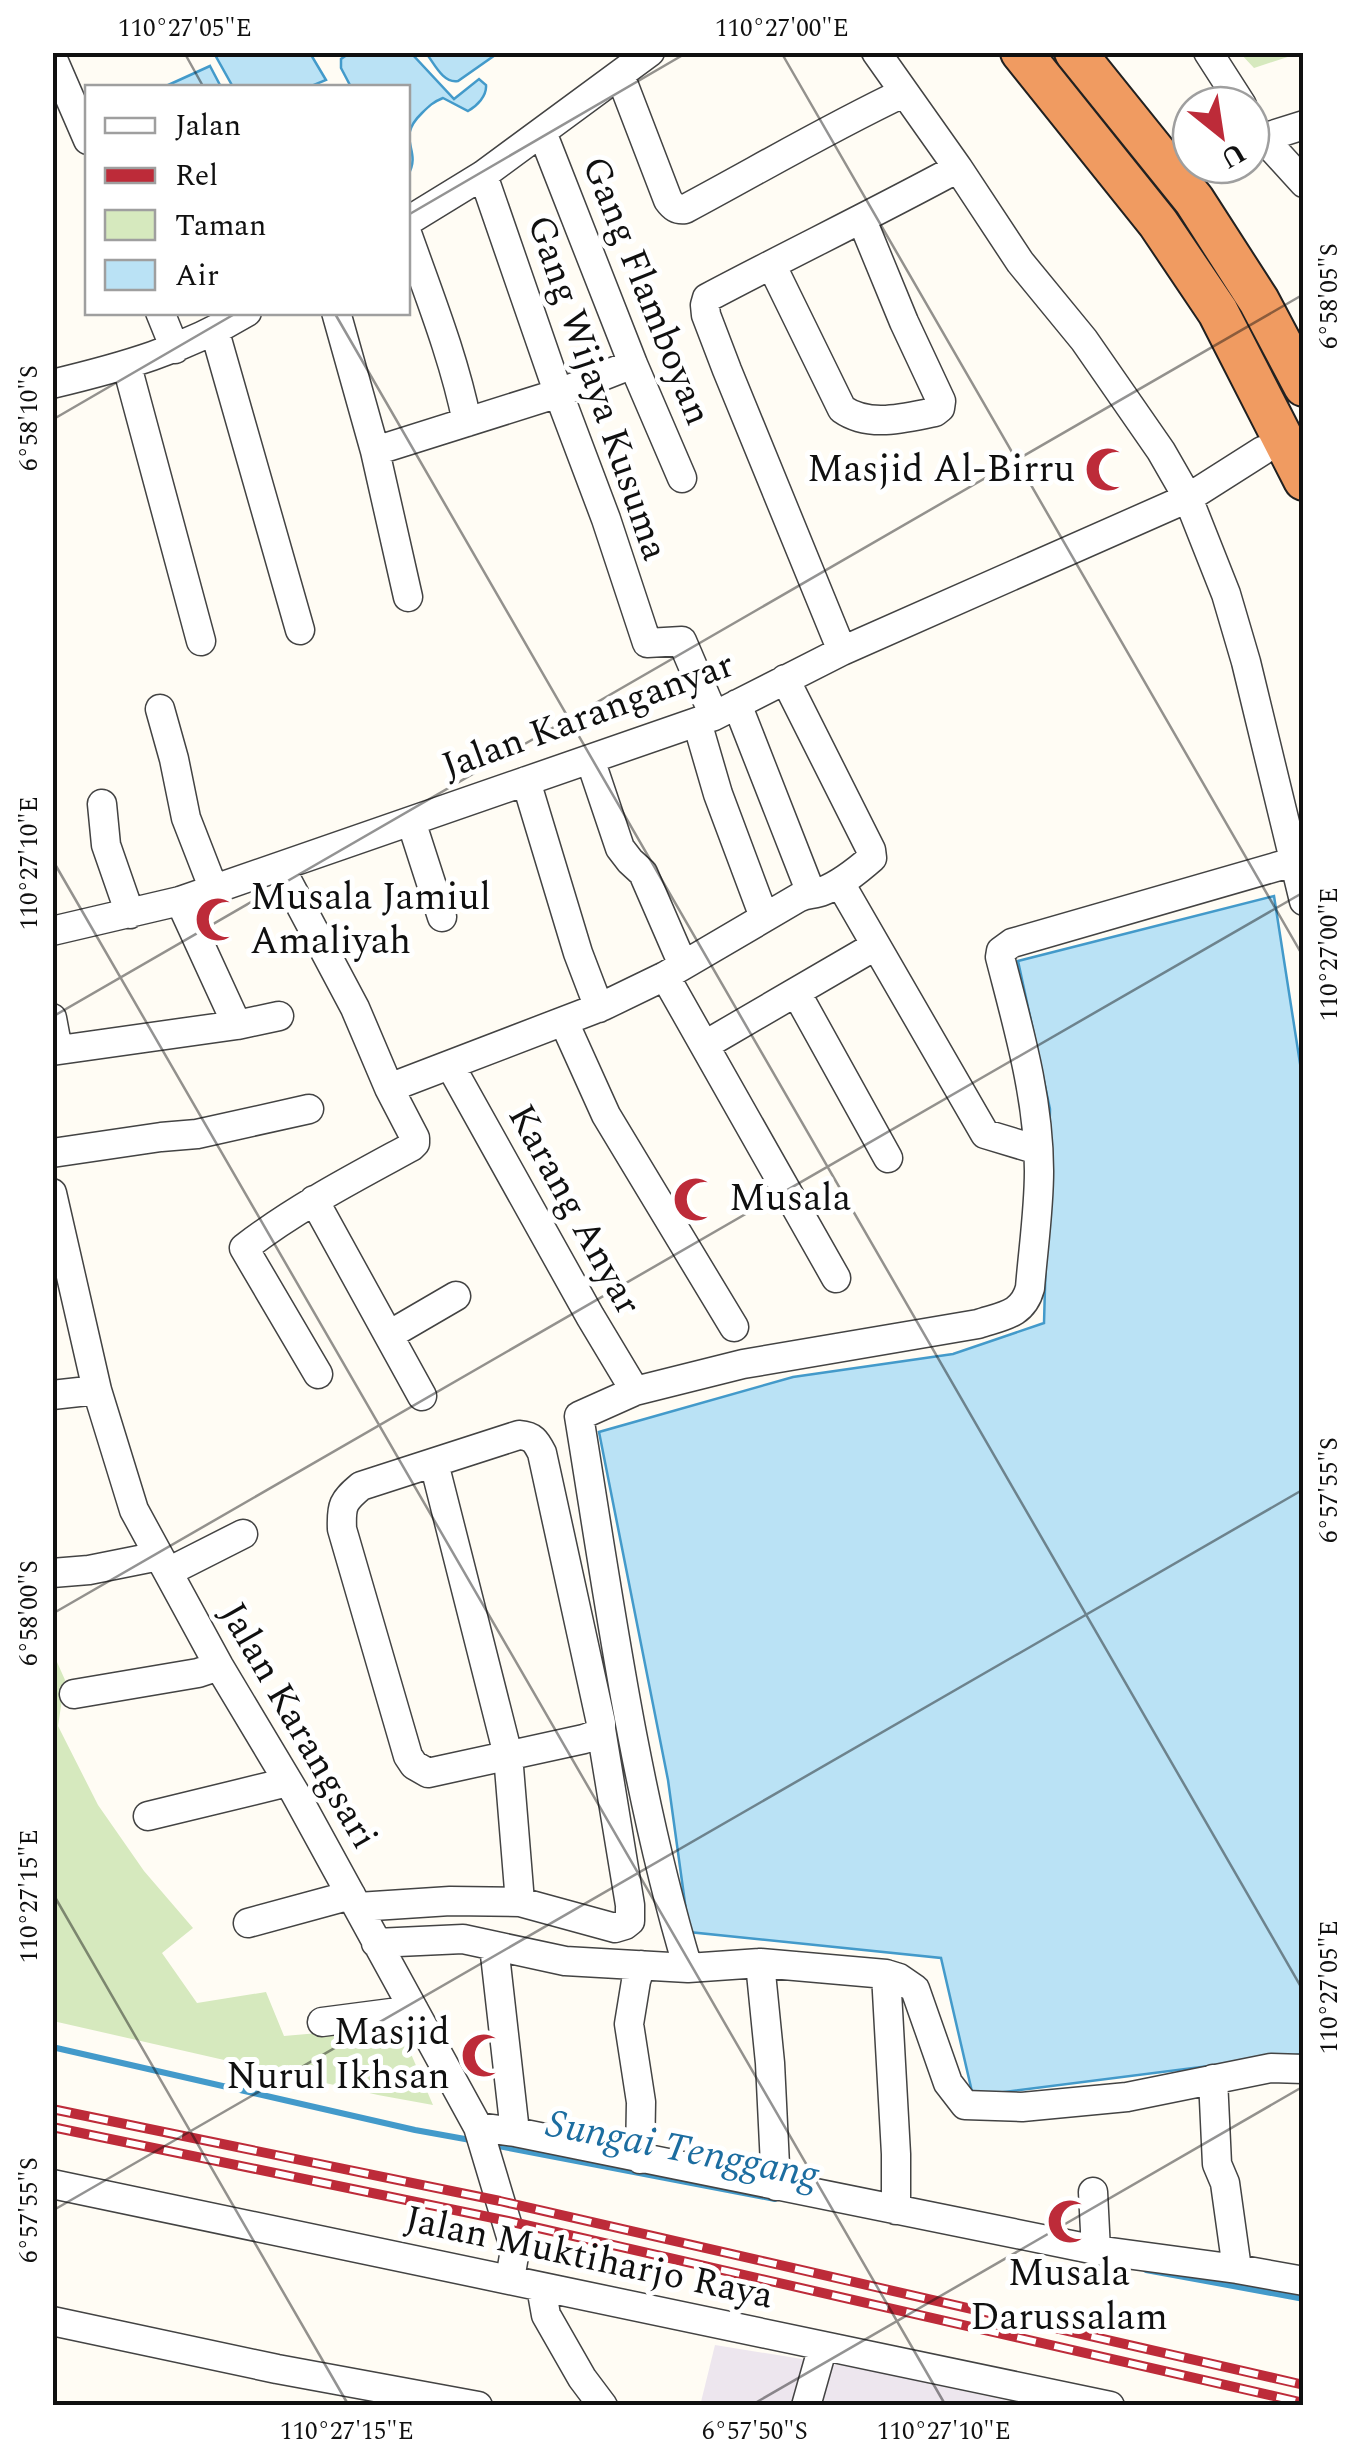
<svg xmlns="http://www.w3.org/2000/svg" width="1356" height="2458" font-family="Spectral,serif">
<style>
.industrial{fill:#ede6ee}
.green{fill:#d6e9be}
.water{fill:#bae2f5;stroke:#439aca;stroke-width:2.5}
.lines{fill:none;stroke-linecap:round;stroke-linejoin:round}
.stream{stroke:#439aca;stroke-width:6}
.minor-casing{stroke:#434343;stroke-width:31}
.highway-casing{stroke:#212121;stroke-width:44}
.minor{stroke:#fff;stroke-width:28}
.highway{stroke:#f09b61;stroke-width:40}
.rail-casing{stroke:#bd2b39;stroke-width:10}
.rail{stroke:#fff;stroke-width:6;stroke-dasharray:19;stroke-linecap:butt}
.ticks{fill:none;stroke:#101010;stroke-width:2.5;stroke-opacity:0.45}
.labels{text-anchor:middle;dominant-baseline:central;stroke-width:10;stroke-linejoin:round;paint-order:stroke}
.street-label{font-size:38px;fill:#101010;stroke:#fff}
.poi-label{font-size:38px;fill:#101010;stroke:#fff;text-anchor:end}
.water-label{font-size:40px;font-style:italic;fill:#1c6da0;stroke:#fff}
.neatline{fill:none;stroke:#101010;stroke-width:4}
.ticks-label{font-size:25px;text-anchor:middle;fill:#101010}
</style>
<rect width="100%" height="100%" fill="#fffcf4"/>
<path class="industrial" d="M715,2345L864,2369L1027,2405L700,2406Z"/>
<path class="green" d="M1303,52L1254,68L1240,53V52Z
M53,1653L65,1680L58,1726L98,1805L144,1871L193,1928L162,1953L197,2003L266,1992L284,2036L399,2026L433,2105L378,2095L53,2021Z"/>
<path class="water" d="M351,52L411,53L454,99L479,79L486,85C487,96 477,106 468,111L443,98C433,102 429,106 422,113C394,140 423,149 408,175V88L351,87L341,68V59Z
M214,53H310L326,80L309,87H233Z
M426,53H498L458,81C443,84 434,63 426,53Z
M210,66L221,87L166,86Z
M1274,896L1304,1089L1303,2054L973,2096L941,1958L689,1932L668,1780L599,1432L793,1377L953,1354L1044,1323L1050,1109L1018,961Z"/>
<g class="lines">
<path class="stream" d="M52,2047L415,2130L476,2141
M493,2145L775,2199
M1146,2270L1304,2299"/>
<defs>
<path id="minor" d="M876,52L958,168L1020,262L1084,340L1161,451L1188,498L1226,594L1246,662L1304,901
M1208,52L1242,105
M52,57L88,140
M620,75L668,200C673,207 677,210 685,209C758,170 829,128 903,93
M1304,125L1263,138L1304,183
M542,132L633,364L682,478
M483,175L557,389L606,519L647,643L682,641L714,716
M408,221L483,175L650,52
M408,236C430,298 454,358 467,422
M772,266L842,409C869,428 904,418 935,412L940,408L941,401L904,322L862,220
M160,312L175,349
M336,312L375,451L408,597
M215,332L300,630
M127,366L201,641
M52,384C123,367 184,350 247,312
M375,451L559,393L633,364
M842,651L727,370L706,315L705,305L707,298C790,254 875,213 958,168
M737,704L811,893
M160,709L174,759L186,818L214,890
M697,722L718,794L764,917
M590,759L620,848L630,861L643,873L683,965
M526,781L578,953L599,1008
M102,804L106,845L130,914
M411,821L442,917
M280,867L355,1008L389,1088L415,1138V1143L411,1147C354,1178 296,1208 244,1248L318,1374
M840,883L985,1134L1038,1150
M180,901L237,1025
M52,931L180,901L714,716L842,651L1188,498L1262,451
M665,976L836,1278
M796,992L888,1158
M52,1018L58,1050
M564,1022L606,1115L734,1327
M705,1045L875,946
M52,1051L237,1025L279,1016
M450,1065L590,1316L635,1391
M389,1088L603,1006L665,976L798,898C807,893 814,895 823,891C841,884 857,871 872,858L871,850L785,679
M52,1153L161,1137L197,1134L309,1109
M52,1193L97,1390L134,1510L219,1666L295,1793L478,2127L515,2250L510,2279
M314,1200L422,1396
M389,1335L456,1296
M52,1395L97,1390
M519,1435C533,1436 536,1441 542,1453L601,1723V1729L595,1735L584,1739L428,1773L414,1765L408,1756L342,1529C341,1505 343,1501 361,1486Z
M168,1572L243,1534
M52,1573L89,1570L159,1556
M74,1694L198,1673L219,1666
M148,1816L288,1782
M520,1902L615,1928L625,1925L630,1921V1905L601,1729
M358,1907L450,1901L520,1902L508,1755L434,1463
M248,1923L351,1895
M376,1943L463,1939L565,1961L688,1968L760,1963L886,1974L899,1978L915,1989L948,2083L965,2105L1022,2107L1127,2097L1271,2068L1304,2069
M494,1946L515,2132
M760,1963L770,2063L776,2186
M688,1968C634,1788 609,1600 579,1416L635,1391L743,1364L978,1324C1002,1316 1023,1315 1030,1288C1033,1250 1039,1210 1039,1171C1039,1098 1018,1027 1000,957L1001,951L1012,943L1293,862
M886,1974L896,2154V2210
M322,2022L414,2010
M1213,2079L1217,2164L1225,2183L1237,2269
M478,2127L515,2132L1096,2250L1237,2269L1304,2281
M640,2159L641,2102L629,2024L636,1981L641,1965
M52,2184L1110,2406
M1093,2192L1096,2250
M541,2287L546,2315L582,2378L603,2406
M52,2321L277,2369L478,2406
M806,2406L823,2346"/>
<path id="highway" d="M1021,52L1158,223L1218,312L1304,480
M1075,52L1194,200L1259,301L1304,386"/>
</defs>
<use href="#minor" class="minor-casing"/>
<use href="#highway" class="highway-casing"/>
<use href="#minor" class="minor"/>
<use href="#highway" class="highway"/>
<defs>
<path id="rail" d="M52,2109L500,2201L1304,2385
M52,2127L508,2221L1304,2403"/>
</defs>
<use href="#rail" class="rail-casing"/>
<use href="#rail" class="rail"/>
</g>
<path class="ticks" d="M184,52L204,88M781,52L1304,958M408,215L688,52M334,312L1304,1992M52,420L238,312M52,859L946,2406M52,1017L1304,294M52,1614L1304,892M52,1892L349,2406M52,2211L1304,1489M750,2406L1304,2086"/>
<defs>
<symbol id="mosque-bare" viewBox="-9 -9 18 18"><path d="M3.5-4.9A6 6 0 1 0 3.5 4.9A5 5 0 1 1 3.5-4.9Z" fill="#bd2b39" stroke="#fff" stroke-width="2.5" paint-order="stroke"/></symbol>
</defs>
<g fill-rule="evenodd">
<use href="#mosque-bare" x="1076" y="438" width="63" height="63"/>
<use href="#mosque-bare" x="186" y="888" width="63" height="63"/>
<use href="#mosque-bare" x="664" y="1168" width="63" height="63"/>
<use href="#mosque-bare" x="452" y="2024" width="63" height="63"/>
<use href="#mosque-bare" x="1038" y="2190" width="63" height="63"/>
</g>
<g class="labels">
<g class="street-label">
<text transform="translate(646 291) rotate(68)">Gang Flamboyan</text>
<text transform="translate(597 388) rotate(71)">Gang Wijaya Kusuma</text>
<text transform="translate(588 716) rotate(-20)">Jalan Karanganyar</text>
<text transform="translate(574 1210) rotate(61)">Karang Anyar</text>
<text transform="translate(298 1726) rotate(60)">Jalan Karangsari</text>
<text transform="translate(589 2258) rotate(12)">Jalan Muktiharjo Raya</text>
</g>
<g class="poi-label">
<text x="1075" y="470">Masjid Al-Birru</text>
<text x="250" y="898" text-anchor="start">Musala Jamiul<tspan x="250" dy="44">Amaliyah</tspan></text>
<text x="729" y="1199" text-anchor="start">Musala</text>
<text x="450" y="2033">Masjid<tspan x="450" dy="44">Nurul Ikhsan</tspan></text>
<text x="1069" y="2274" text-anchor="middle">Musala<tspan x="1069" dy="44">Darussalam</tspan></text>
</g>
<g class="water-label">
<text transform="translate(682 2150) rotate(11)">Sungai Tenggang</text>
</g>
</g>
<rect width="1356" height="2458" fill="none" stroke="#ffffff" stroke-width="110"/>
<rect x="85" y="85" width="325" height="230" fill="#ffffff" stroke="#9f9f9f" stroke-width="2.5"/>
<rect x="105" y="118" width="50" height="15" fill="#ffffff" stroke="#9f9f9f" stroke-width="2.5"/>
<text x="175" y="135" font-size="30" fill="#101010">Jalan</text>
<rect x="105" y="168" width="50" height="15" fill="#bd2b39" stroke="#9f9f9f" stroke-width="2.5"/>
<text x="175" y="185" font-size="30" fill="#101010">Rel</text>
<rect x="105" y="210" width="50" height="30" fill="#d6e9be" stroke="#9f9f9f" stroke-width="2.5"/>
<text x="175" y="235" font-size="30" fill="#101010">Taman</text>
<rect x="105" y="260" width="50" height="30" fill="#bae2f5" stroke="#9f9f9f" stroke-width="2.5"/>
<text x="175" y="285" font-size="30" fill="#101010">Air</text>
<g transform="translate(1221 135) rotate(150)"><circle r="48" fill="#ffffff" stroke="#9f9f9f" stroke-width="2.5"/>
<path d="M0-8L18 38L0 25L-18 38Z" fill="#bd2b39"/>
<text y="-15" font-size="28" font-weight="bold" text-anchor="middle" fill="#101010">U</text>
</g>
<rect x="55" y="55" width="1246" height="2348" class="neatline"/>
<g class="ticks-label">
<text x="185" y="36">110°27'05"E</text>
<text x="782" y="36">110°27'00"E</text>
<text transform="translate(1328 296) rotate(-90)" y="9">6°58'05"S</text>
<text transform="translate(28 418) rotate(-90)" y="9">6°58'10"S</text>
<text transform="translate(28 863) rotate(-90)" y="9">110°27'10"E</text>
<text transform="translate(1328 954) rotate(-90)" y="9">110°27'00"E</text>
<text transform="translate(1328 1490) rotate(-90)" y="9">6°57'55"S</text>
<text transform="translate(28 1613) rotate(-90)" y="9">6°58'00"S</text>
<text transform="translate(28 1896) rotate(-90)" y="9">110°27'15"E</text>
<text transform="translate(1328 1987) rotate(-90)" y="9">110°27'05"E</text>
<text transform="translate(28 2210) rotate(-90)" y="9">6°57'55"S</text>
<text x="347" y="2439">110°27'15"E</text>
<text x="755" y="2439">6°57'50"S</text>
<text x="944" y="2439">110°27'10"E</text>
</g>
</svg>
